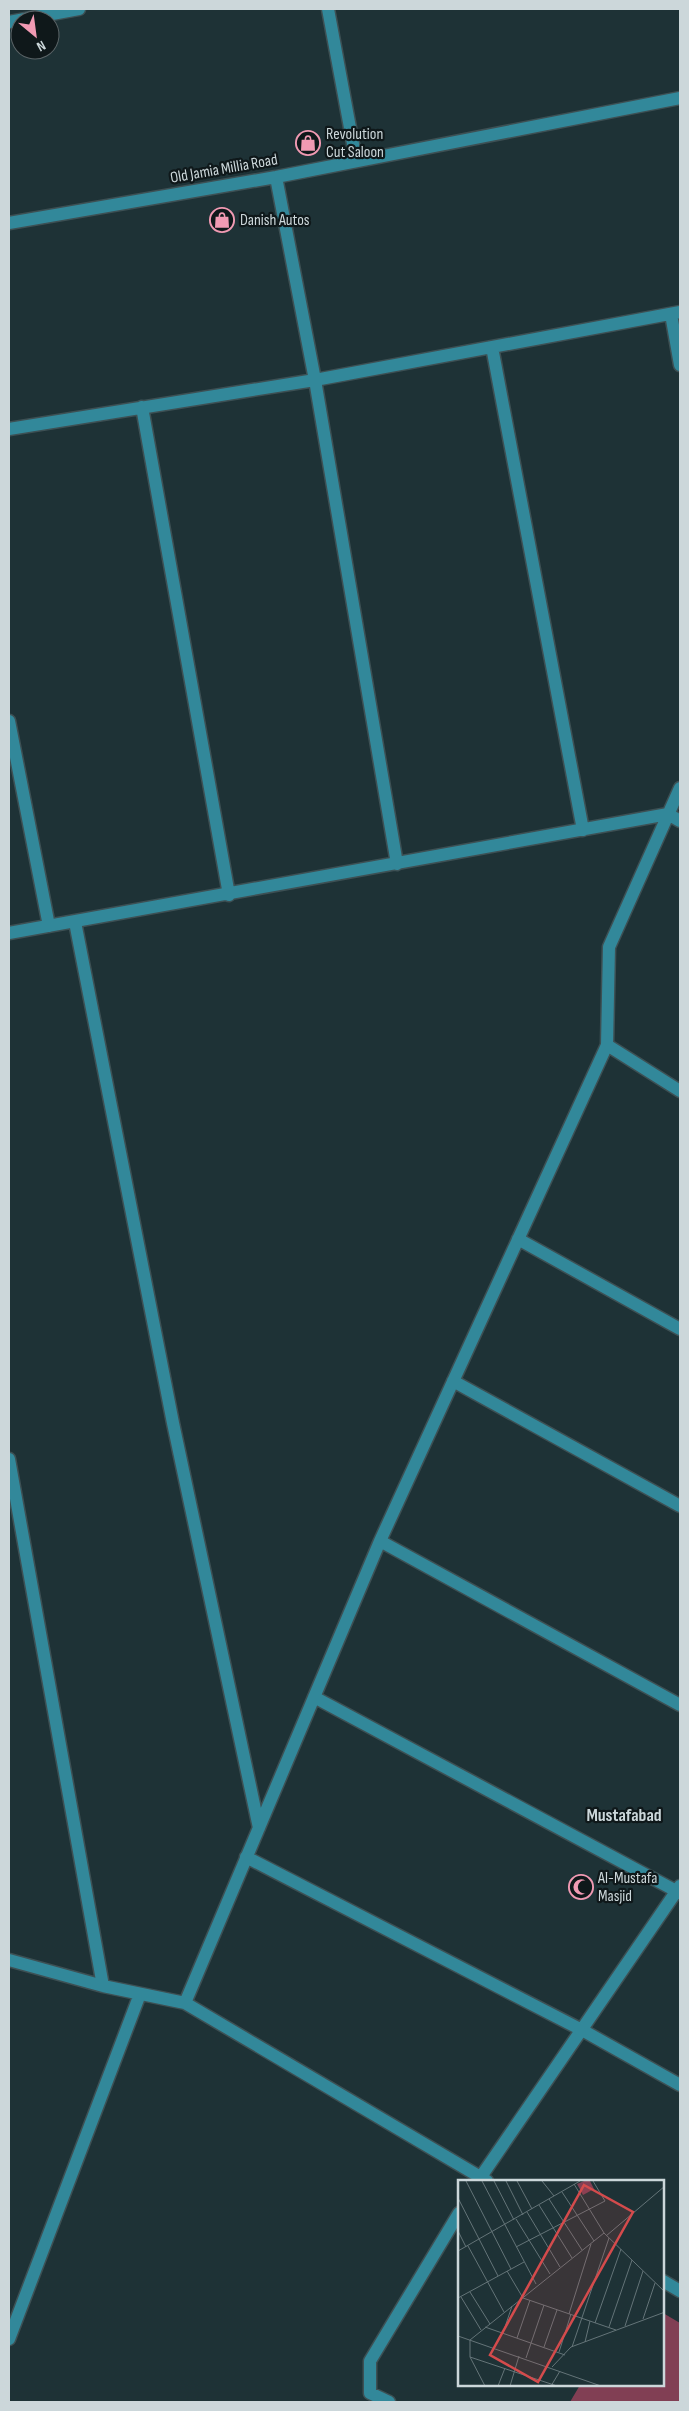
<svg xmlns="http://www.w3.org/2000/svg" width="689" height="2411" font-family="'Sofia Sans Condensed',sans-serif">
<style>
.green{fill:#813f54}
.lines{fill:none;stroke-linecap:round;stroke-linejoin:round}
.minor-casing{stroke:#3d5054;stroke-width:15}
.minor{stroke:#32889a;stroke-width:12}
.labels{text-anchor:middle;dominant-baseline:central;stroke-width:4.5;stroke-linejoin:round;paint-order:stroke}
.poi-label{font-size:16px;fill:#ccd7da;stroke:#0f181a;text-anchor:start}
.street-label{font-size:16px;fill:#ccd7da;stroke:#0f181a}
.neighbourhood-label{font-size:18px;font-weight:bold;fill:#ccd7da;stroke:#0f181a}
.inset-road{fill:none;stroke:#647478;stroke-width:1}
.view{fill:#d44b4c;fill-opacity:0.15;stroke:#d44b4c;stroke-width:2.5}
.inset-edge{fill:none;stroke:#ccd7da;stroke-width:2.5}
</style>
<rect width="100%" height="100%" fill="#1e3236"/>
<path class="green" d="M663,2313L680,2323V2402H570L580,2385H663Z"/>
<g class="lines">
<defs>
<path id="minor" d="M328,9L356,160
M9,22L79,9
M276,177L315,380L397,864
M9,223L276,177L680,98
M671,314L680,365
M492,347L583,830
M142,407L229,895
M9,429L315,380L680,312
M9,721L49,926
M75,922L173,1423L259,1828
M9,933L668,814L680,821
M607,1045L680,1091
M518,1239L680,1329
M453,1381L680,1506
M9,1459L103,1986
M380,1541L680,1705
M314,1697L680,1893
M246,1857L582,2030L680,2085
M9,1960L103,1986L185,2003L487,2181
M185,2003L380,1541L607,1045L609,947L680,788
M478,2181L680,1886
M663,2281L680,2291
M9,2339L140,1994
M389,2402L370,2393V2361L459,2213"/>
</defs>
<use href="#minor" class="minor-casing"/>
<use href="#minor" class="minor"/>
</g>
<defs>
<symbol id="shop-ring" viewBox="-11 -11 22 22"><circle r="9.5" fill="#0f181a" stroke="#f19ab3" stroke-width="1.5"/><path d="M-5-2.5h2.3a2.7 3.5 0 0 1 5.4 0H5L5.5 6h-11ZM-1.5-2.5h3a1.5 2.3 0 0 0-3 0Z" fill="#f19ab3"/></symbol>
<symbol id="mosque-ring" viewBox="-11 -11 22 22"><circle r="9.5" fill="#0f181a" stroke="#f19ab3" stroke-width="1.5"/><path d="M3.5-4.9A6 6 0 1 0 3.5 4.9A5 5 0 1 1 3.5-4.9Z" fill="#f19ab3"/></symbol>
</defs>
<g fill-rule="evenodd">
<use href="#shop-ring" x="294" y="129" width="28" height="28"/>
<use href="#shop-ring" x="208" y="206" width="28" height="28"/>
<use href="#mosque-ring" x="567" y="1873" width="28" height="28"/>
</g>
<g class="labels">
<g class="poi-label">
<text x="326" y="134">Revolution<tspan x="326" dy="18">Cut Saloon</tspan></text>
<text x="240" y="220">Danish Autos</text>
<text x="598" y="1878">Al-Mustafa<tspan x="598" dy="18">Masjid</tspan></text>
</g>
<g class="street-label">
<text transform="translate(224 169) rotate(-10)">Old Jamia Millia Road</text>
</g>
<g class="neighbourhood-label">
<text x="624" y="1815">Mustafabad</text>
</g>
</g>
<g transform="translate(458 2180)">
<rect width="206" height="206" fill="#1e3236"/>
<path d="M126,1H132L136,9L125,15L119,4Z" fill="#813f54"/>
<path class="inset-road" d="M8,1L53,89M24,1L78,104M36,1L56,40M48,1L65,35M59,1L74,29M84,1L96,16M116,4L146,53L207,112M104,12L136,61M0,18L40,96M91,19L124,70M81,25L114,78M69,32L102,87M58,39L92,94M0,51L8,67M148,56L207,6M10,66L46,132M58,67L147,21L135,1M0,71L122,1M49,91L65,118L158,150M12,112L32,144M3,117L23,150M0,118L66,82M111,134L133,64M185,139L197,103M137,143L163,69M167,146L185,91M27,147L107,175M151,147L174,80M45,153L54,126M0,156L143,206M59,158L72,120M127,162L132,141M86,167L99,130M114,167L151,58M101,172L113,134M12,177L99,206M68,178L86,125M94,187L113,167L207,132M27,206L12,177V160L146,53M40,206L47,188M52,206L61,176M93,206L102,191"/>
<path class="view" d="M126,5L175,32L80,202L32,175Z"/>
<rect width="206" height="206" class="inset-edge"/>
</g>
<rect width="689" height="2411" fill="none" stroke="#ccd7da" stroke-width="20"/>
<g transform="translate(35 35) rotate(151)"><circle r="24" fill="#0f181a" stroke="#5b6467"/>
<path d="M0-4L9 19L0 12L-9 19Z" fill="#f19ab3"/>
<text y="-8" font-size="14" font-weight="bold" text-anchor="middle" fill="#ccd7da">N</text>
</g>
</svg>
